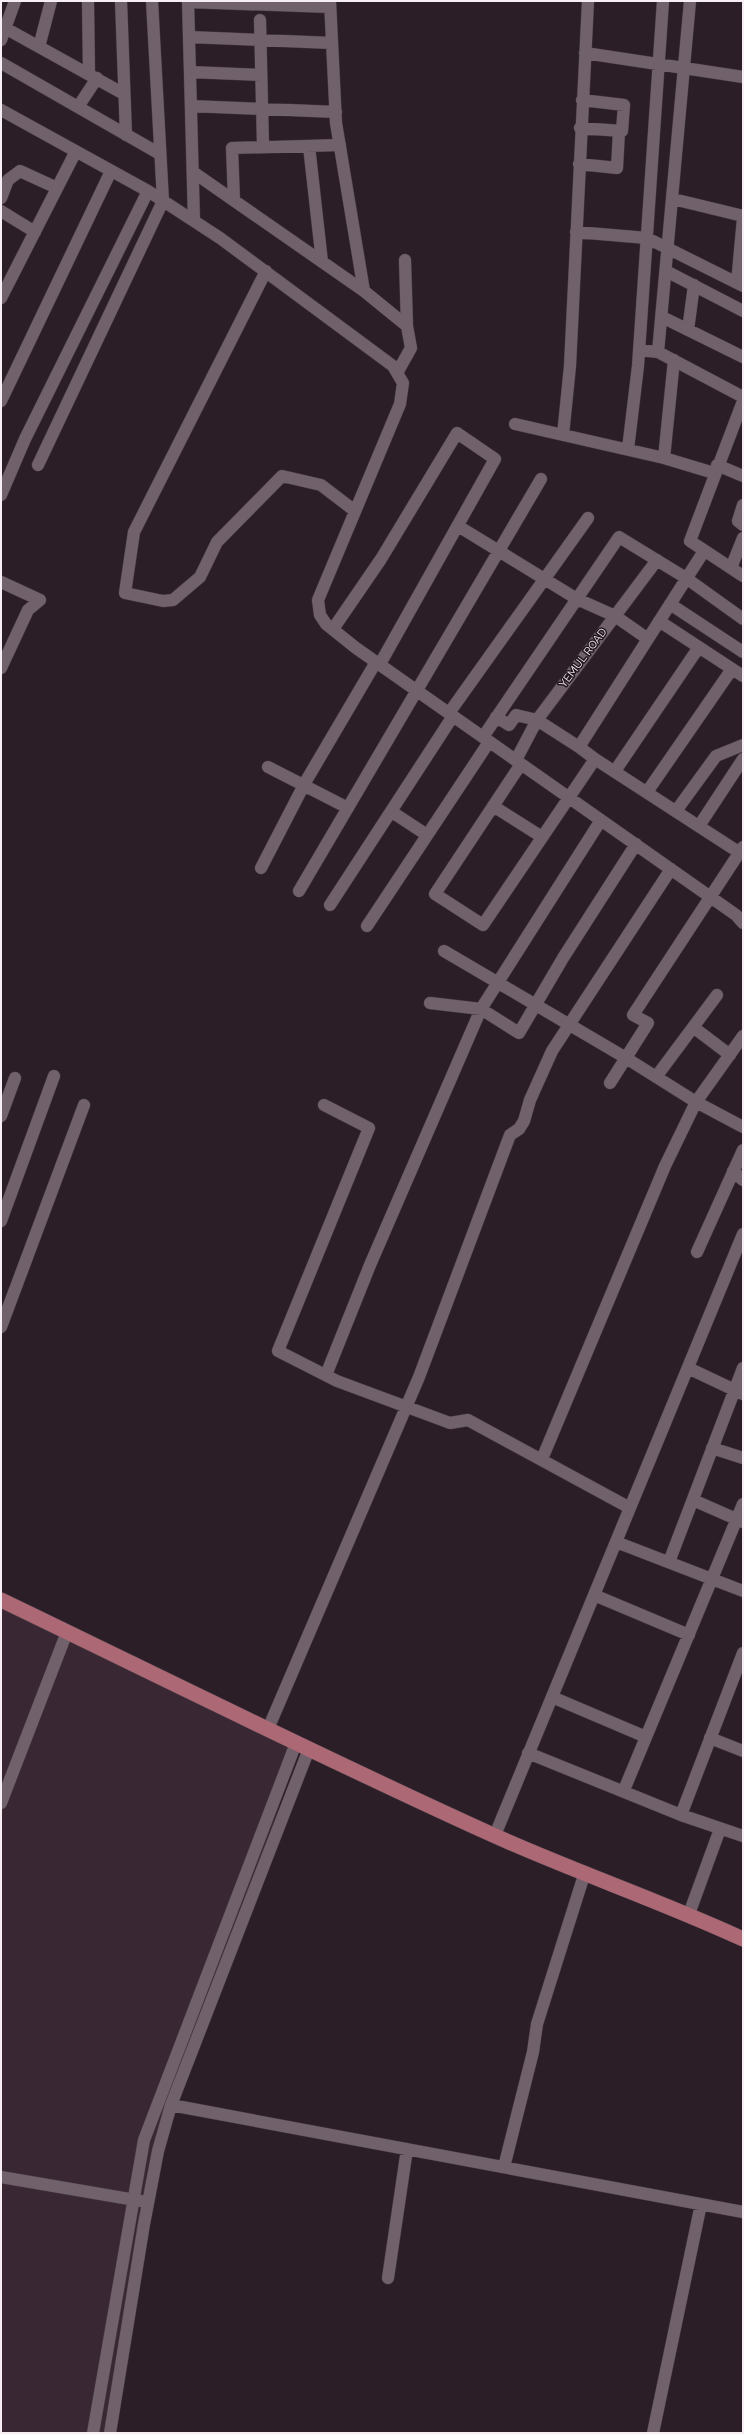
<svg xmlns="http://www.w3.org/2000/svg" width="744" height="2434" font-family="Raleway,sans-serif">
<style>
.built{fill:#3a2734}
.lines{fill:none;stroke-linecap:round;stroke-linejoin:round}
.minor-casing{stroke:#453b42;stroke-width:13}
.major-casing{stroke:#453b42;stroke-width:16}
.minor{stroke:#71616b;stroke-width:12}
.major{stroke:#ac6875;stroke-width:15}
.labels{text-anchor:middle;dominant-baseline:central;stroke-width:3;stroke-linejoin:round;paint-order:stroke}
.street-label{font-size:11px;fill:#f8eff5;stroke:#21151d}
</style>
<rect width="100%" height="100%" fill="#2b1e27"/>
<path class="built" d="M1,1600L301,1745L168,2116L105,2433H1Z"/>
<g class="lines">
<defs>
<path id="minor" d="M88,1L89,74
M121,1L126,135
M188,1L194,221
M330,1L336,123L364,291L407,326L411,348L397,373
M188,2L330,7
M260,20L263,146
M5,28L124,94
M189,37L332,43
M1,40L15,1
M39,47L51,1
M585,53L743,77
M1,63L160,154
M190,72L261,75
M191,106L336,112
M78,107L97,78
M1,110L148,191L220,238L393,366L403,383L400,404L318,600L320,615L326,624L356,648L736,915L743,923
M580,128L622,131L624,105L582,100
M309,146L322,262
M579,164L617,168L619,131
M193,172L364,291
M1,198L8,180L20,171L57,188
M673,199L743,216
M234,200L232,148L340,145
M1,211L35,232
M576,232L647,238L743,286
M405,260L407,326
M266,271L134,532L125,593L163,601L173,600L200,577L217,542L282,476L321,485L355,511
M666,271L743,311
M737,283L743,218
M1,298L76,151
M662,317L743,357
M688,330L694,285
M639,350L658,352L743,397
M658,352L690,1
M1,401L111,171
M743,401L690,541L743,576
M515,424L664,458L674,360
M563,435L570,366L588,1
M628,449L638,366L663,1
M664,458L714,473
M38,465L163,201L152,1
M717,465L743,476
M1,495L25,439L148,191
M743,505L738,521L743,525
M458,526L577,599L615,616L648,639
M731,568L743,538
M1,582L40,600L28,610L1,668
M670,604L743,652
M659,621L743,676
M333,629L381,559L457,433L495,459L380,664
M449,713L588,518
M496,717L509,725L516,715L537,720L579,747
M483,737L619,537L686,578L743,619
M595,759L740,853
M516,760L537,720L657,560
M521,764L435,894L483,925L595,759L579,747L704,551
M268,767L348,808
M615,771L699,647
M647,792L732,669
M493,806L542,837
M676,811L716,756L743,745
M392,812L427,835
M699,826L743,759
M261,868L306,781L376,662
M299,891L541,479
M330,905L453,716
M367,926L489,742
M444,951L626,1058L696,1102L743,1127
M430,1003L481,1009L519,1033L563,958L636,844
M693,1027L730,1055
M656,1077L717,995
M610,1083L648,1023L633,1015L743,847
M324,1105L369,1128L278,1351L337,1381L450,1423L468,1420L630,1508
M1,1116L15,1078
M733,1171L743,1180
M1,1221L54,1076
M697,1252L743,1150
M1,1327L84,1105
M688,1368L743,1394
M326,1375L370,1265L481,1009L601,820
M712,1448L743,1458
M542,1459L665,1166L696,1102L743,1036
M693,1500L743,1522
M616,1542L743,1591
M669,1562L743,1368
M594,1595L689,1635
M552,1697L646,1737
M268,1729L419,1377L510,1135L519,1129L524,1121L530,1100L552,1051L671,869
M710,1738L743,1751
M528,1753L681,1815L743,1836
M624,1790L743,1504
M1,1803L67,1632
M681,1815L743,1653
M495,1835L743,1234
M689,1914L720,1829
M171,2105L743,2212
M504,2167L533,2052L537,2024L585,1872
M1,2177L141,2201
M388,2278L407,2149
M93,2433L144,2140L296,1743
M110,2433L144,2224L158,2151L171,2105L309,1749
M653,2433L701,2204"/>
<path id="major" d="M1,1600C165,1679 327,1760 493,1835C575,1872 661,1901 743,1939"/>
</defs>
<use href="#minor" class="minor-casing"/>
<use href="#major" class="major-casing"/>
<use href="#minor" class="minor"/>
<use href="#major" class="major"/>
</g>
<g class="labels">
<g class="street-label">
<text transform="translate(583 658) rotate(-53)">YEMUL ROAD</text>
</g>
</g>
<rect width="744" height="2434" fill="none" stroke="#f8eff5" stroke-width="4"/>
</svg>
